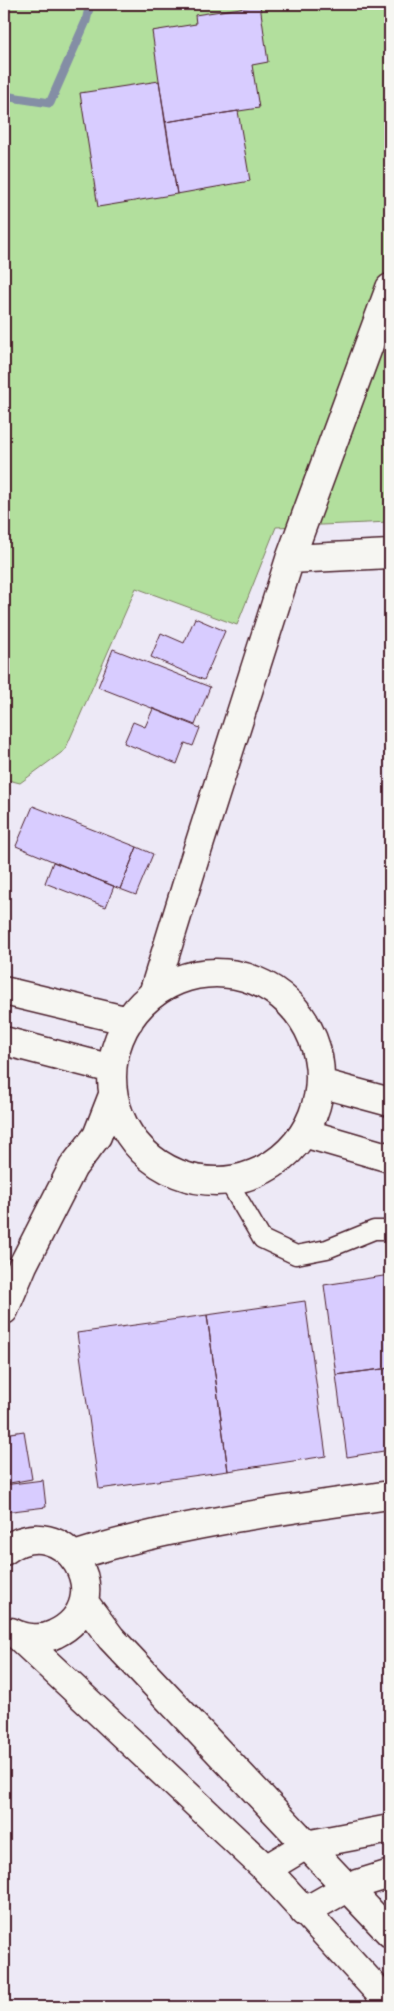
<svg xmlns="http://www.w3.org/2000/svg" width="394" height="2011" font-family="Sriracha,sans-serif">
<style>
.green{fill:#b2df9d;stroke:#7e7f64}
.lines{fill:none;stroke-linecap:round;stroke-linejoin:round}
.stream{stroke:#848ea5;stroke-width:9}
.building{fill:#d8ccff;stroke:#4a1f2b}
.lane-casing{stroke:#4a1f2b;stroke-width:21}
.street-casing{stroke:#4a1f2b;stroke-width:31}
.secondary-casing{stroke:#4a1f2b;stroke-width:31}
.lane{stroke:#f6f6f2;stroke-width:18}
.street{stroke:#f6f6f2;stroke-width:28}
.secondary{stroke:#f6f6f2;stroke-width:28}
</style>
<rect width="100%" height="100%" fill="#ede9f6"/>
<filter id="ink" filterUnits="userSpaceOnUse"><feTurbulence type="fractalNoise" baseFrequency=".02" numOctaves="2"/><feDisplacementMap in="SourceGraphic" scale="10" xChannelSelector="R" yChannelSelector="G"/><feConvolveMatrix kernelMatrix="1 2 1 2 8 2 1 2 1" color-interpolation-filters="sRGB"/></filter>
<g filter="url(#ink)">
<path class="green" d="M4,4H390V522L276,527L237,625L136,588L65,750L20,783L4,779Z"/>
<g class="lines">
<path class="stream" d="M4,96L50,103L86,21L90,4"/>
</g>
<path class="building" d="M260,5L268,62L252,65L259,108L165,122L152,31L196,24L195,15Z
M159,81L177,194L98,207L80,93Z
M238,111L250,181L177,194L165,122Z
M195,618L225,631L204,680L151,657L161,633L184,643Z
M113,649L210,687L195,725L98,687Z
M153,709L200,728L193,746L185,743L177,764L124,743L133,722L145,727Z
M33,806L137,847L120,889L16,846Z
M137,847L153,854L136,895L120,889Z
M53,862L114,886L106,907L45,883Z
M390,1275V1368L336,1375L324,1285Z
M305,1301L326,1456L228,1471L207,1315Z
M207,1315L228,1471L99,1489L77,1333Z
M390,1368V1450L347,1457L336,1375Z
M24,1431L32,1479L4,1484V1434Z
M43,1480L46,1507L4,1512V1485Z"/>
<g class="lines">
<defs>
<path id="lane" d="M228,1181L262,1239L296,1255L327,1249L374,1230H390"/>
<path id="street" d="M290,559L390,554
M153,994L193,864L290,559L390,288
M74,1556C177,1523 284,1510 390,1495
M266,1869L306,1845L390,1829
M304,1912L348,1887L390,1874"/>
<path id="secondary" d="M112 1077a104 104 0 1 1 208 0a104 104 0 1 1-208 0Z
M4,991L129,1021
M4,1041L112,1069
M320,1083L390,1102
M304,1133L390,1158
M4,1310L23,1265L73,1167L97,1136L113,1095
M4,1551C65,1505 122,1602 55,1634C42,1641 24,1639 11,1632
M84,1602L111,1638L390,1933
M18,1636L266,1869L390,2004"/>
</defs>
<use href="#lane" class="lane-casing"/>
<use href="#street" class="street-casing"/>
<use href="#secondary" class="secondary-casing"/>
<use href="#lane" class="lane"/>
<use href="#street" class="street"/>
<use href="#secondary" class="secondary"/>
</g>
</g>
<rect width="394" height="2011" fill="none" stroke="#f6f6f2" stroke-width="20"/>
<rect x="10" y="10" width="374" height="1991" fill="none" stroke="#4a1f2b" stroke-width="2" filter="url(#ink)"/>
</svg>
